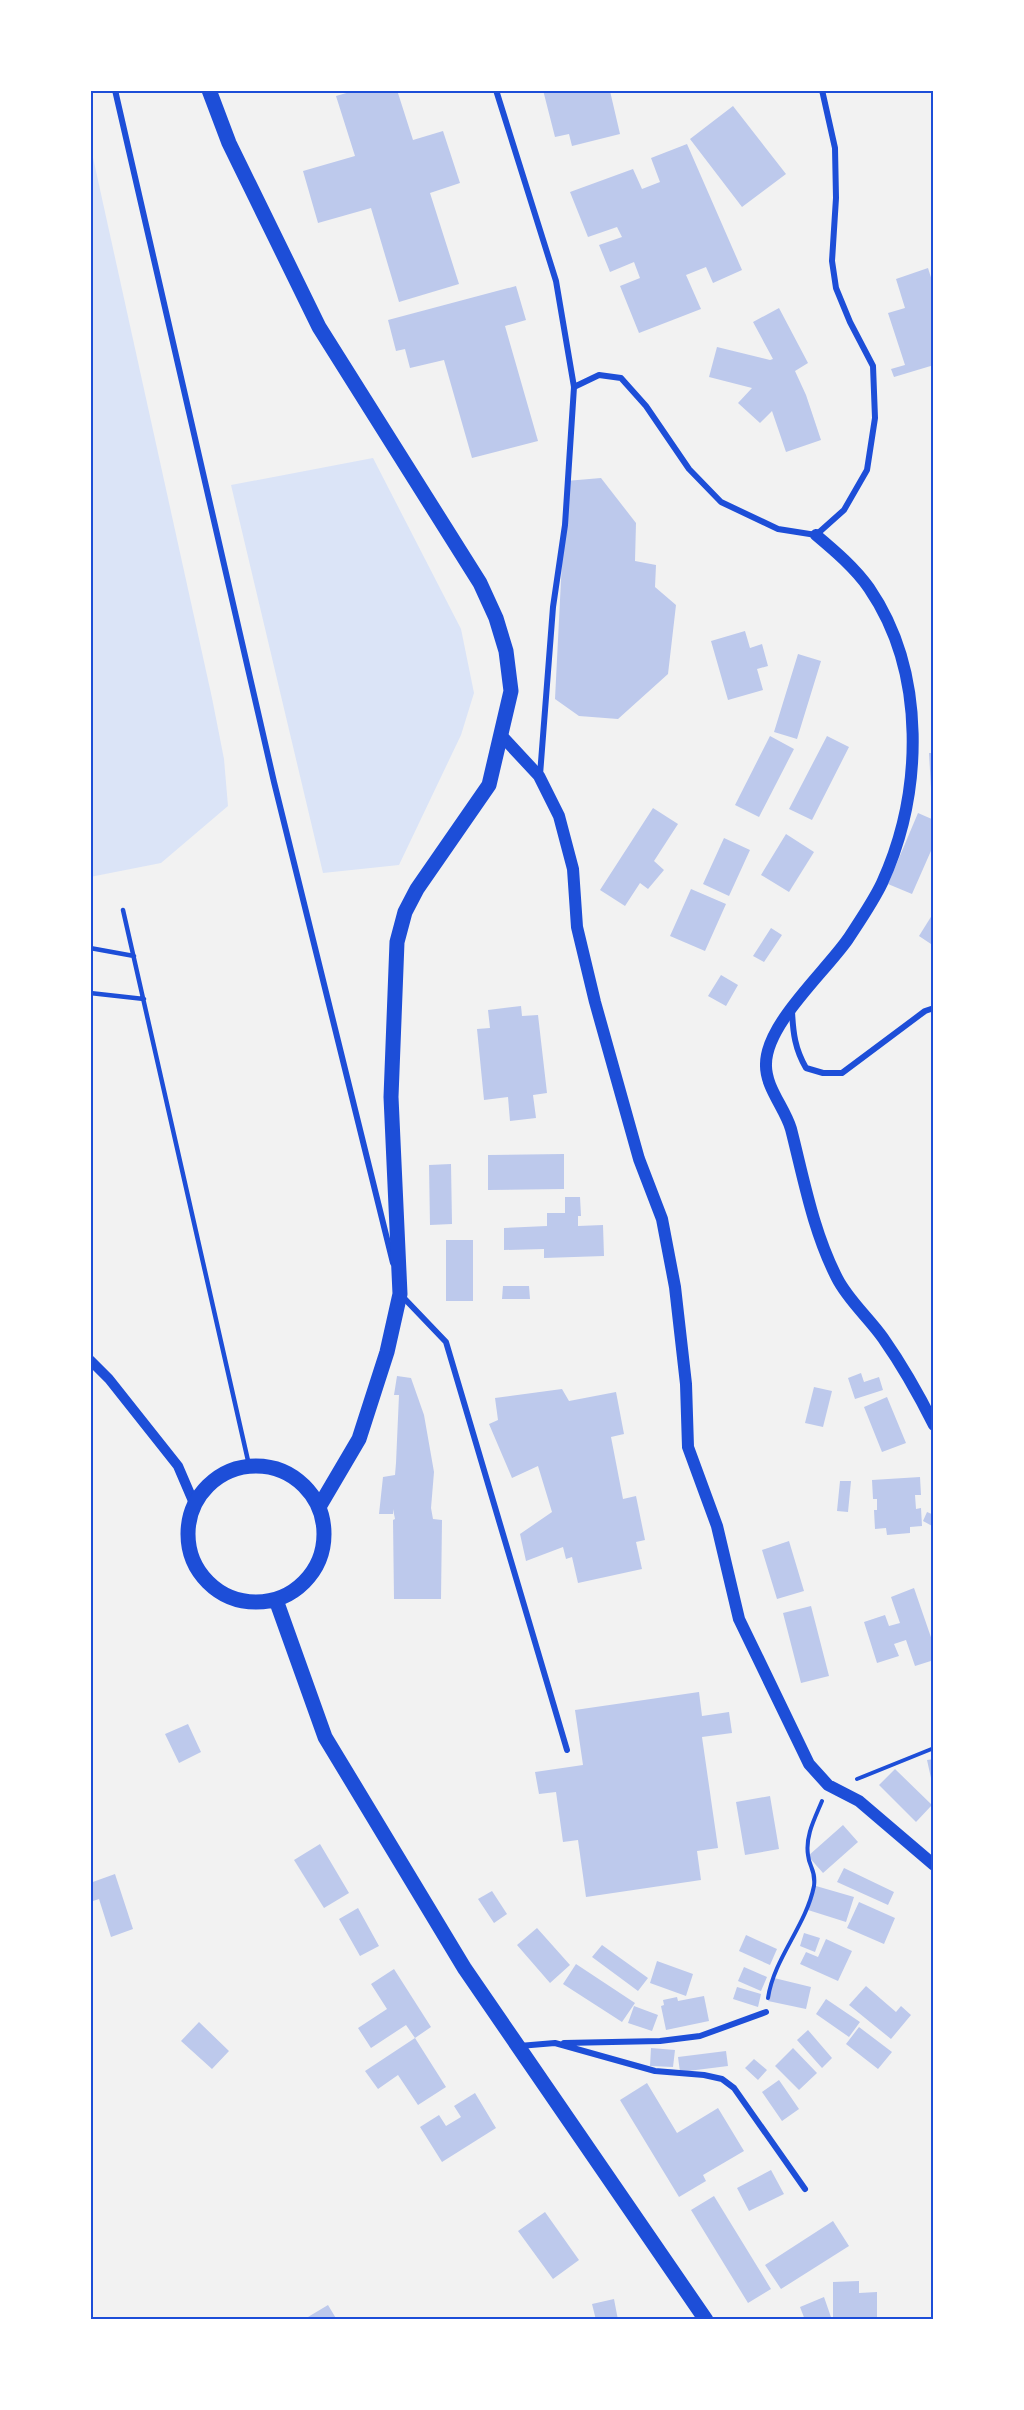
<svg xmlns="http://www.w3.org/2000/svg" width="1024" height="2410" font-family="Figtree,sans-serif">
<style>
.green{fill:#dbe4f7}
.building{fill:#bdc9ec}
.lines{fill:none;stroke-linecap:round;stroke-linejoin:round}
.path{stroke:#1d4ed8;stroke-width:4}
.service{stroke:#1d4ed8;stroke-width:4.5}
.minor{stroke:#1d4ed8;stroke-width:6}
.tertiary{stroke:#1d4ed8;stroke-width:10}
.secondary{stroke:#1d4ed8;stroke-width:12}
.primary{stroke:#1d4ed8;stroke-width:15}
.neatline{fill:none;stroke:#1d4ed8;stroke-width:2}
</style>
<rect width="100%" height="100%" fill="#f2f2f2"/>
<path class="green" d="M90,144L212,698L224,759L228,806L161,863L90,877Z
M373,458L461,629L474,693L461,735L399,865L323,873L231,485Z"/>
<path class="building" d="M357,90H397L413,140L443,131L460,183L430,193L459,284L399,302L371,208L318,223L303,171L355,156L336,96Z
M543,90H601L602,93L610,91L620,134L572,146L569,134L555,137Z
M733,106L786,174L742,207L690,139Z
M687,144L742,270L713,283L706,267L686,275L701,309L639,333L620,286L640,278L634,262L610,272L599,245L622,237L617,227L588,237L570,192L633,169L642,189L660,182L651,158Z
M928,268L934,287V365L894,377L891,369L905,365L888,313L905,308L896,279Z
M516,286L526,320L505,326L538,441L472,458L444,360L410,368L405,349L396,351L388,320Z
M779,308L808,363L795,371L806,395L821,440L786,452L772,411L760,423L738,403L752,388L709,377L717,347L770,360L773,359L753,322Z
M601,478L636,523L635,561L656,565L655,587L676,605L668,674L618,719L579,716L555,699L566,481Z
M745,631L750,648L762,644L768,666L757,669L763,690L728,700L711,641Z
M798,654L821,661L797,739L774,732Z
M770,736L794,749L759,817L735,805Z
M827,736L849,747L812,820L789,809Z
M929,753H934V788H931Z
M653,808L678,824L654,861L664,870L648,889L640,883L625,906L600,890Z
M918,813L934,820V844L912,894L888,884Z
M786,834L814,852L789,892L761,875Z
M724,838L750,850L729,896L703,884Z
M691,889L726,904L705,951L670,936Z
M934,912V946L919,936Z
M771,928L782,935L764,962L753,956Z
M721,975L738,985L726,1006L708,996Z
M521,1006L522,1016L538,1015L547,1093L533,1095L536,1118L510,1121L508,1097L484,1100L477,1029L490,1028L488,1010Z
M564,1154V1189L488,1190V1155Z
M451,1164L452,1224L430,1225L429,1165Z
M565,1197H580L581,1216H578V1226L603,1225L604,1256L544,1258V1249L504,1250V1228L547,1226V1213H565Z
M446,1240H473V1301H446Z
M503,1286H529L530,1299H502Z
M861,1373L864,1382L879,1377L883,1390L855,1399L848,1378Z
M397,1376L411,1378L424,1415L434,1472L431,1508L433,1519L442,1520L441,1599H394L393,1520L395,1519L393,1509V1514H379L383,1477L395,1475L396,1463L399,1395H394Z
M814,1387L832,1391L823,1427L805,1423Z
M562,1389L569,1401L616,1392L624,1434L611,1437L623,1499L636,1496L645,1540L636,1542L642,1569L578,1583L572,1557L566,1559L563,1547L526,1561L520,1534L552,1512L538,1466L512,1478L489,1424L498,1420L495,1398Z
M887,1397L906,1443L882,1452L864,1407Z
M920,1477L921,1495H915L916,1509L921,1508L922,1526L910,1527V1533L887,1535L886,1528L875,1529L874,1510H877V1499H873L872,1480Z
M840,1481H851L848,1512L837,1511Z
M927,1512L934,1515V1527L923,1521Z
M789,1541L804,1591L777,1599L762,1550Z
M914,1588L934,1646V1660L915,1666L906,1640L894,1644L899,1656L877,1663L864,1622L885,1615L889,1626L900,1623L891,1597Z
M811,1606L829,1676L801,1683L783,1613Z
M699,1692L702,1716L729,1712L732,1733L702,1737L718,1848L697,1851L701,1880L586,1897L578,1840L563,1842L556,1792L539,1794L535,1772L583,1765L575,1710Z
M188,1724L201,1752L179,1763L165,1734Z
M934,1759V1778H931L927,1760Z
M895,1769L932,1805L916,1822L879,1785Z
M770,1796L779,1849L745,1855L736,1802Z
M843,1825L858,1842L823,1873L808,1856Z
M320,1844L349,1893L324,1908L294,1860Z
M844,1868L894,1892L888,1905L837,1882Z
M115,1874L133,1929L111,1937L99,1899L90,1902V1883Z
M816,1886L854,1897L846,1922L808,1910Z
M492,1891L507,1914L494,1923L478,1899Z
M859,1902L895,1918L884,1944L847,1928Z
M358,1908L379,1946L360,1956L339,1919Z
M537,1928L570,1965L550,1983L517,1945Z
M804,1933L820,1938L815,1952L800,1946Z
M746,1935L777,1949L770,1965L739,1951Z
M826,1939L852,1951L838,1981L800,1964L806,1952L818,1957Z
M602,1945L648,1978L638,1991L592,1957Z
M657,1961L693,1974L686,1996L650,1983Z
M576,1964L635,2003L622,2022L563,1984Z
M744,1967L767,1977L761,1991L738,1981Z
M394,1969L431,2027L415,2038L406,2025L371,2048L358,2028L387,2009L371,1984Z
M774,1978L811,1987L806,2009L768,2001Z
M866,1986L896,2012L901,2006L911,2015L891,2039L849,2005Z
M737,1987L761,1994L758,2007L733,1999Z
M704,1996L709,2021L666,2030L661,2006L664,2005L663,2000L677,1997L678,2001Z
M826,1999L860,2022L849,2037L816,2014Z
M634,2006L658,2015L652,2031L628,2023Z
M199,2022L229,2051L212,2069L181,2041Z
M859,2027L892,2052L878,2069L846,2044Z
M808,2030L832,2058L822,2068L797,2040Z
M415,2038L446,2087L418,2105L398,2075L378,2089L365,2071Z
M651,2048L675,2050L673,2067L650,2066Z
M793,2048L817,2073L799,2090L775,2066Z
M726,2051L728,2066L680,2072L678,2057Z
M754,2059L767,2070L758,2080L745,2068Z
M779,2080L799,2109L782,2121L762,2092Z
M647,2083L677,2133L718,2108L744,2151L703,2175L706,2181L679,2197L620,2100Z
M475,2093L496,2128L442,2162L420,2127L439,2115L446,2126L461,2117L454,2106Z
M771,2170L784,2194L749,2211L737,2188Z
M714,2196L771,2289L748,2303L691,2210Z
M545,2212L579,2260L553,2279L518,2231Z
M833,2221L849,2246L781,2289L765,2265Z
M859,2281V2293L877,2292V2318L833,2319V2282Z
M824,2297L832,2320H805L800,2307Z
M614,2299L618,2320H596L592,2304Z
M328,2305L337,2320H303Z"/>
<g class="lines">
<path class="path" d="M857,1779L934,1748
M768,1998C774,1958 806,1926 814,1886C816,1870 809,1867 808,1855C805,1836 815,1818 822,1801"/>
<path class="service" d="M123,910L249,1465
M90,948L134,956
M90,993L144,999"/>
<path class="minor" d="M115,90L274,782L393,1263
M496,90L556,281L574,387L565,525L553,607L540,775
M574,387L599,375L621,378L646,406L689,469L721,502L778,529L816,535L844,510L867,470L875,418L873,366L850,322L836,288L832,261L836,198L835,148L822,90
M792,1011C793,1033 795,1049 806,1068L823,1073H842L925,1011L934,1008
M402,1296L446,1342L567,1750
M564,2043L660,2041L700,2036L766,2012
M519,2046L555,2043L655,2071L704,2075L722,2079L734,2088L805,2189"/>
<path class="tertiary" d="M90,1360L109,1379L178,1466L193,1501"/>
<path class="secondary" d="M816,535C835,551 855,568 869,588C927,673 923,793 882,883C873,902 859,922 848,939C825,972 766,1024 766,1064C765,1087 785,1108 791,1129C804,1180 813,1231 837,1278C848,1300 869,1318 883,1338C902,1365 919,1395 934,1425
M501,735L539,776L559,816L573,869L577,927L595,1002L639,1159L662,1219L675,1287L686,1384L688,1447L717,1526L739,1619L809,1764L828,1785L859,1801L934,1865"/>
<path class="primary" d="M209,90L229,143L319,327L480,583L496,618L506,651L511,691L489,785L417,889L405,912L397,942L391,1097L400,1294L387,1352L359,1439L319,1507
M188 1534a68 68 0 1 1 136 0a68 68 0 1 1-136 0Z
M276,1600L325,1737L465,1969L706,2320"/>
</g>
<rect width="1024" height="2410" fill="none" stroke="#ffffff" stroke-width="183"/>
<rect x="92" y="92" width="840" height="2226" class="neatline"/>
</svg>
